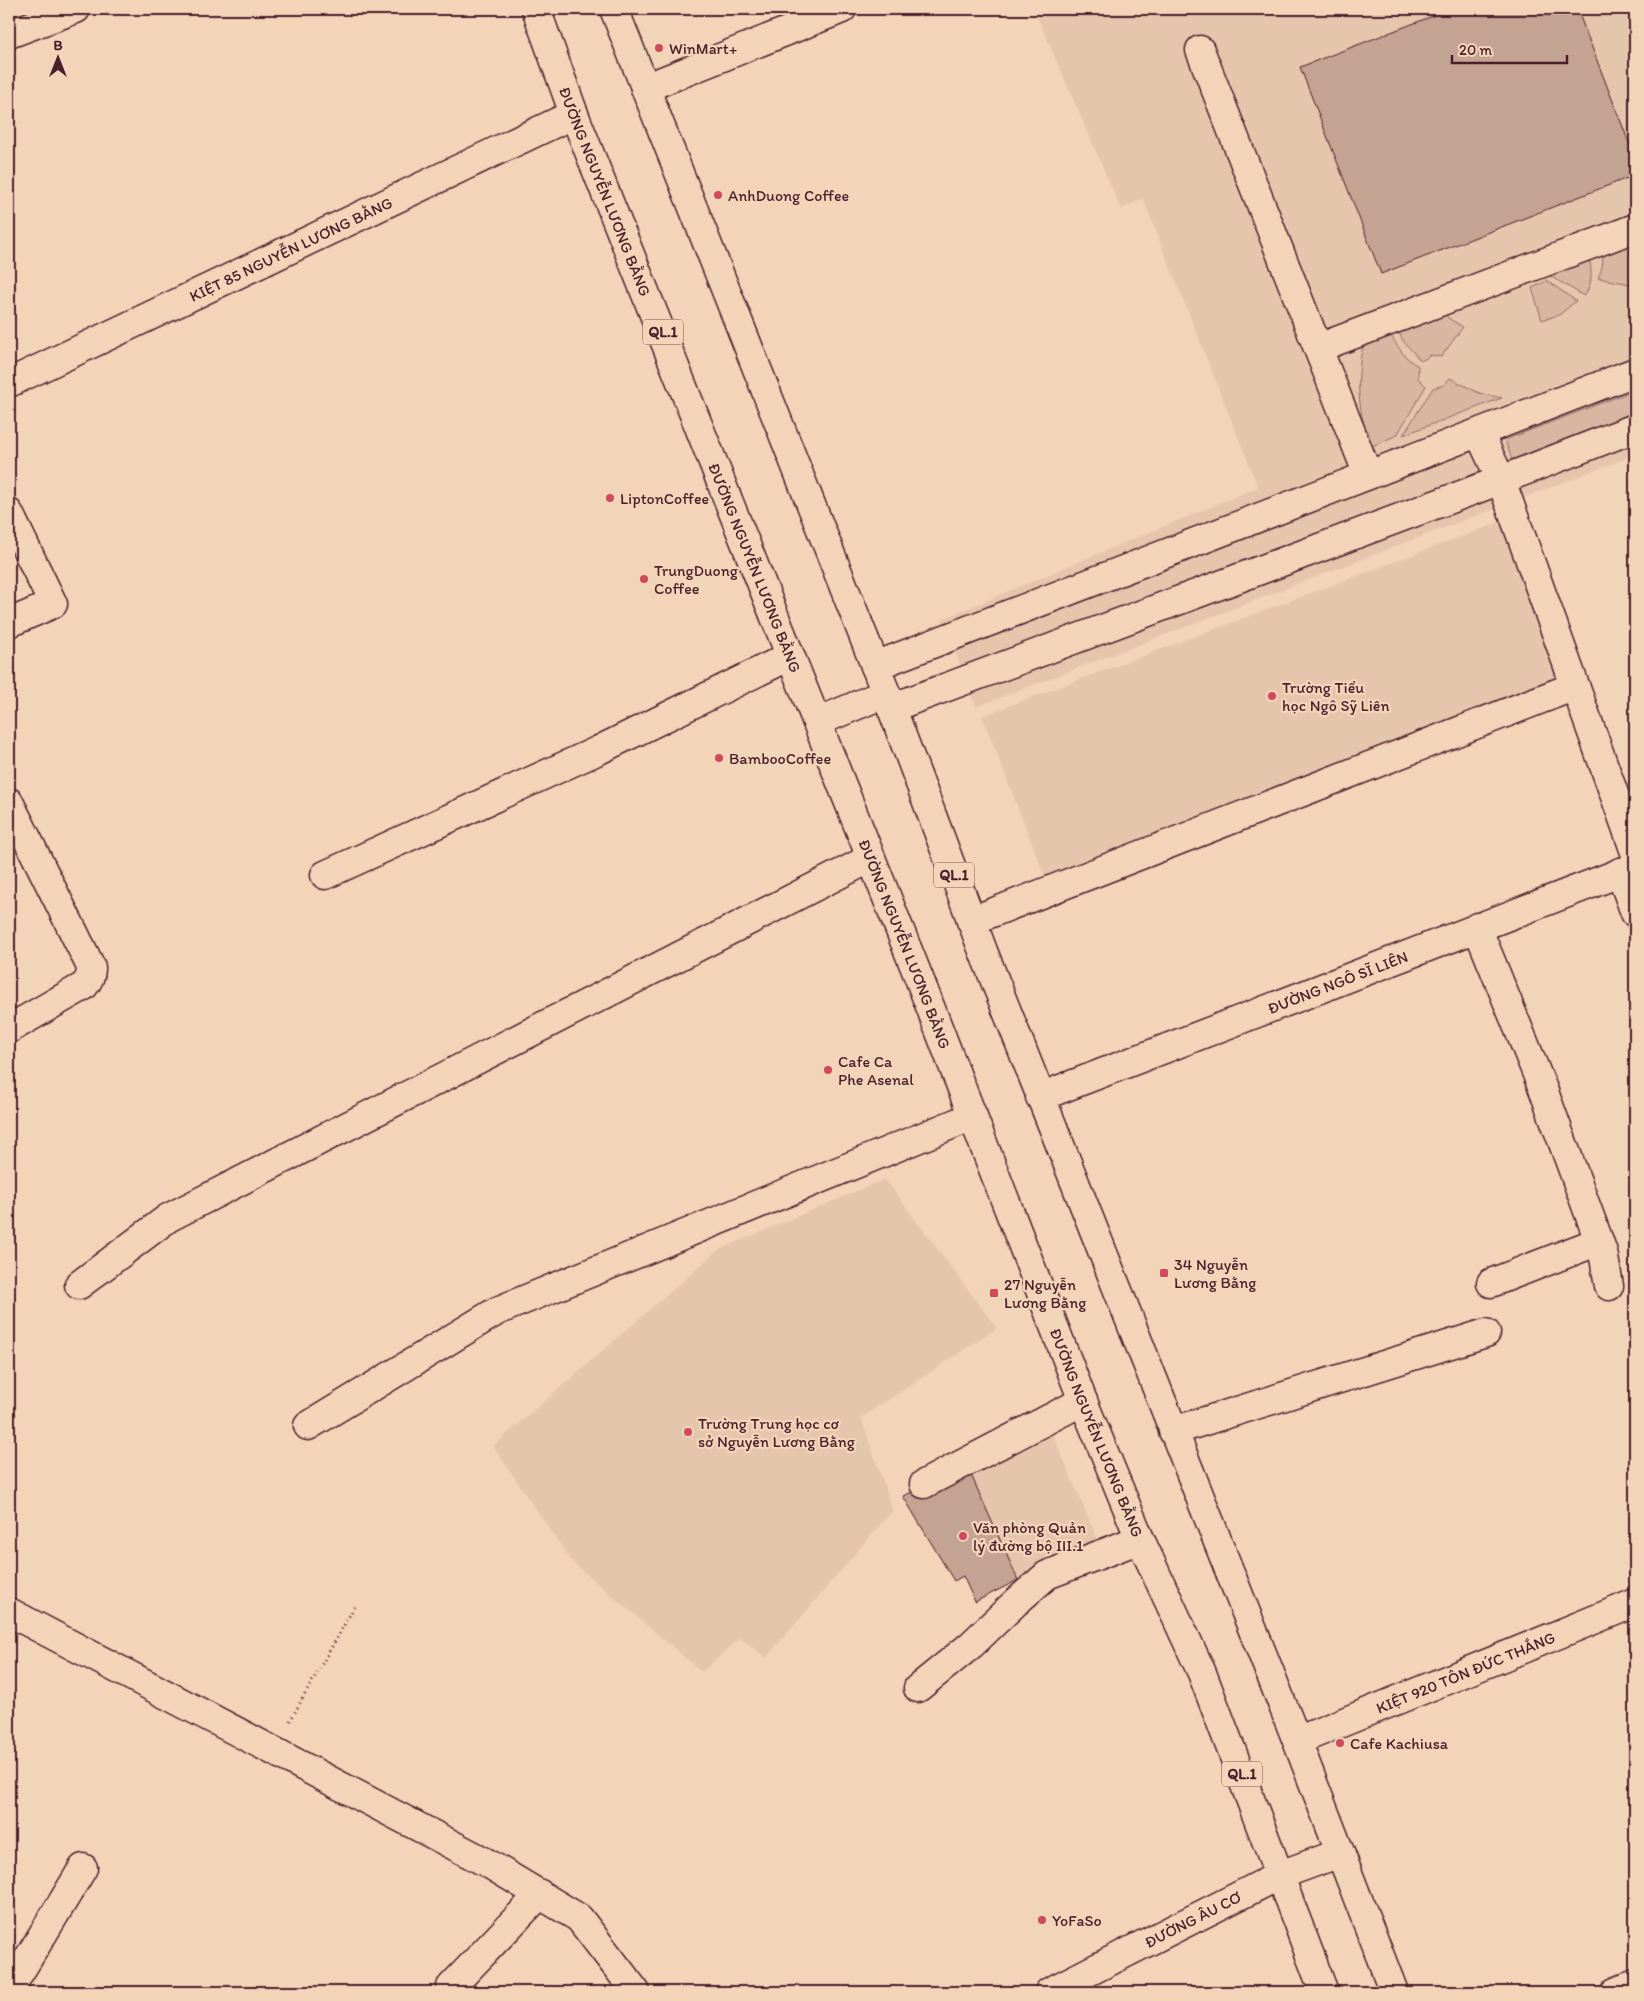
<svg xmlns="http://www.w3.org/2000/svg" width="1644" height="2001" font-family="Itim,sans-serif">
<style>
.built{fill:#e4c6ad}
.green{fill:#d7b7a1;stroke:#906b66}
.building{fill:#c3a392;stroke:#4a1f2b}
.lines{fill:none;stroke-linecap:round;stroke-linejoin:round}
.minor-casing{stroke:#4a1f2b;stroke-width:31}
.major-casing{stroke:#4a1f2b;stroke-width:31}
.highway-casing{stroke:#4a1f2b;stroke-width:31}
.path{stroke:#4a1f2b;stroke-width:3;stroke-dasharray:1 4;stroke-linecap:butt}
.minor{stroke:#f2d5b9;stroke-width:28}
.major{stroke:#f2d5b9;stroke-width:28}
.highway{stroke:#f2d5b9;stroke-width:28}
.poi-dot{fill:#d1495b;stroke:#f2d5b9;stroke-width:2}
.labels{text-anchor:middle;dominant-baseline:central;stroke-width:4.5;stroke-linejoin:round;paint-order:stroke}
.shield{fill:#f2d5b9;stroke:#7c5656;stroke-width:1}
.shield-label{font-size:15px;font-weight:bold;fill:#4a1f2b}
.poi-label{font-size:16px;fill:#4a1f2b;stroke:#f2d5b9;text-anchor:start}
.street-label{font-size:16px;fill:#4a1f2b;stroke:#f2d5b9}
</style>
<rect width="100%" height="100%" fill="#f2d5b9"/>
<filter id="ink" filterUnits="userSpaceOnUse"><feTurbulence type="fractalNoise" baseFrequency=".02" numOctaves="2"/><feDisplacementMap in="SourceGraphic" scale="10" xChannelSelector="R" yChannelSelector="G"/><feConvolveMatrix kernelMatrix="1 2 1 2 8 2 1 2 1" color-interpolation-filters="sRGB"/></filter>
<g filter="url(#ink)">
<path class="built" d="M1034,9H1635V455L976,707L942,619L1258,487L1143,199L1121,209Z
M1503,521L1559,677L1047,882L982,716Z
M885,1179L997,1328L861,1418L893,1510L766,1658L740,1638L702,1672L571,1561L493,1446L718,1250Z
M1053,1434L1100,1546L1018,1580L975,1602L963,1576L954,1581L903,1496Z"/>
<path class="green" d="M1635,235V285L1598,278C1603,267 1605,258 1599,248Z
M1589,255C1591,270 1594,283 1584,296L1550,276L1553,267Z
M1546,280L1576,301L1559,315L1542,320L1532,288L1543,283Z
M1445,313L1448,318L1463,327L1441,357L1431,355L1421,361L1403,341L1399,332Z
M1386,327C1395,342 1402,357 1418,366V378L1426,386L1397,435L1370,447C1361,418 1356,392 1360,362C1361,355 1362,346 1366,339C1370,334 1380,330 1386,327Z
M1450,378L1479,393L1502,398L1403,435L1433,388L1444,385Z
M1635,390V412L1512,460L1505,440Z"/>
<path class="building" d="M1451,9H1577L1635,158V175L1381,274L1300,67Z
M968,1468L1018,1580L975,1602L963,1576L954,1581L903,1496Z"/>
<g class="lines">
<defs>
<g id="minor">
<path d="M9,34L76,9"/>
<path d="M1200,50L1368,475"/>
<path d="M645,88L842,9"/>
<path d="M1318,348L1635,228"/>
<path id="s1" d="M9,383L574,114"/>
<path d="M1479,433L1501,480L1635,852"/>
<path d="M9,513L53,604L9,623"/>
<path d="M875,666L1635,372"/>
<path d="M891,708L1501,480L1635,428"/>
<path d="M9,802L91,967C91,976 89,980 84,986L9,1029"/>
<path d="M1620,872L1635,913"/>
<path d="M325,875L599,750L790,656"/>
<path d="M971,921L1575,686"/>
<path d="M1477,927L1543,1089L1599,1241L1603,1252L1609,1286"/>
<path id="s2" d="M1040,1097L1635,867"/>
<path d="M1491,1283L1599,1241"/>
<path d="M79,1285L168,1218L871,858"/>
<path d="M308,1426L497,1311L973,1116"/>
<path d="M1173,1431L1486,1333"/>
<path d="M924,1484L1083,1401"/>
<path d="M9,1612L489,1864L579,1918L636,1992"/>
<path d="M918,1688L971,1645L1015,1603L1047,1575L1140,1539"/>
<path id="s3" d="M1297,1741L1635,1603"/>
<path d="M451,1987L540,1894"/>
<path d="M9,1990L83,1868"/>
<path d="M1615,1992L1635,1984"/>
</g>
<g id="major">
<path id="s4" d="M1049,1992L1280,1875L1340,1853"/>
</g>
<g id="highway">
<path id="s5" d="M536,9L574,114L919,978L1083,1401L1140,1539L1202,1673L1324,1992"/>
<path d="M614,9L886,693L983,951L1297,1741L1394,1992"/>
<path d="M817,722L886,693"/>
</g>
</defs>
<use href="#minor" class="minor-casing"/>
<use href="#major" class="major-casing"/>
<use href="#highway" class="highway-casing"/>
<path class="path" d="M290,1721L356,1604"/>
<use href="#minor" class="minor"/>
<use href="#major" class="major"/>
<use href="#highway" class="highway"/>
</g>
</g>
<g class="poi-dot">
<circle cx="659" cy="48" r="5"/>
<circle cx="718" cy="195" r="5"/>
<circle cx="610" cy="498" r="5"/>
<circle cx="644" cy="579" r="5"/>
<circle cx="1272" cy="696" r="5"/>
<circle cx="719" cy="758" r="5"/>
<circle cx="828" cy="1070" r="5"/>
<rect x="1159" y="1268" width="10" height="10" rx="2.5"/>
<rect x="989" y="1288" width="10" height="10" rx="2.5"/>
<circle cx="688" cy="1432" r="5"/>
<circle cx="963" cy="1536" r="5"/>
<circle cx="1340" cy="1743" r="5"/>
<circle cx="1042" cy="1920" r="5"/>
</g>
<g class="labels">
<g class="shield">
<rect x="643" y="319.5" width="40" height="25" rx="4"/>
<rect x="934" y="862.5" width="40" height="25" rx="4"/>
<rect x="1222" y="1761.5" width="40" height="25" rx="4"/>
</g>
<g class="shield-label">
<text x="663" y="332">QL.1</text>
<text x="954" y="875">QL.1</text>
<text x="1242" y="1774">QL.1</text>
</g>
<g class="poi-label">
<text x="669" y="48">WinMart+</text>
<text x="728" y="195">AnhDuong Coffee</text>
<text x="620" y="498">LiptonCoffee</text>
<text x="654" y="570">TrungDuong<tspan x="654" dy="18">Coffee</tspan></text>
<text x="1282" y="687">Trường Tiểu<tspan x="1282" dy="18">học Ngô Sỹ Liên</tspan></text>
<text x="729" y="758">BambooCoffee</text>
<text x="838" y="1061">Cafe Ca<tspan x="838" dy="18">Phe Asenal</tspan></text>
<text x="1174" y="1264">34 Nguyễn<tspan x="1174" dy="18">Lương Bằng</tspan></text>
<text x="1004" y="1284">27 Nguyễn<tspan x="1004" dy="18">Lương Bằng</tspan></text>
<text x="698" y="1423">Trường Trung học cơ<tspan x="698" dy="18">sở Nguyễn Lương Bằng</tspan></text>
<text x="973" y="1527">Văn phòng Quản<tspan x="973" dy="18">lý đường bộ III.1</tspan></text>
<text x="1350" y="1743">Cafe Kachiusa</text>
<text x="1052" y="1920">YoFaSo</text>
</g>
<g class="street-label">
<text stroke="none"><textPath href="#s5" startOffset="195">ĐƯỜNG NGUYỄN LƯƠNG BẰNG</textPath></text>
<text stroke="none"><textPath href="#s1" startOffset="312">KIỆT 85 NGUYỄN LƯƠNG BẰNG</textPath></text>
<text stroke="none"><textPath href="#s5" startOffset="600">ĐƯỜNG NGUYỄN LƯƠNG BẰNG</textPath></text>
<text stroke="none"><textPath href="#s5" startOffset="1005">ĐƯỜNG NGUYỄN LƯƠNG BẰNG</textPath></text>
<text stroke="none"><textPath href="#s2" startOffset="319">ĐƯỜNG NGÔ SĨ LIÊN</textPath></text>
<text stroke="none"><textPath href="#s5" startOffset="1530">ĐƯỜNG NGUYỄN LƯƠNG BẰNG</textPath></text>
<text stroke="none"><textPath href="#s3" startOffset="182">KIỆT 920 TÔN ĐỨC THẮNG</textPath></text>
<text stroke="none"><textPath href="#s4" startOffset="161">ĐƯỜNG ÂU CƠ</textPath></text>
</g>
</g>
<rect width="1644" height="2001" fill="none" stroke="#f2d5b9" stroke-width="30"/>
<rect x="15" y="15" width="1614" height="1971" fill="none" stroke="#4a1f2b" stroke-width="2" filter="url(#ink)"/>
<g transform="translate(58 58)" stroke="#f2d5b9" stroke-width="4" paint-order="stroke">
<path d="M0-4L9 19L0 12L-9 19Z" fill="#4a1f2b"/>
<text y="-8" font-size="14" font-weight="bold" text-anchor="middle" fill="#4a1f2b">B</text>
</g>
<path d="M1452 55v8h115v-8" fill="none" stroke="#4a1f2b" stroke-width="2.5"/>
<text x="1459" y="55" font-size="15" fill="#4a1f2b" stroke="#f2d5b9" stroke-width="4" paint-order="stroke">20 m</text>
</svg>
